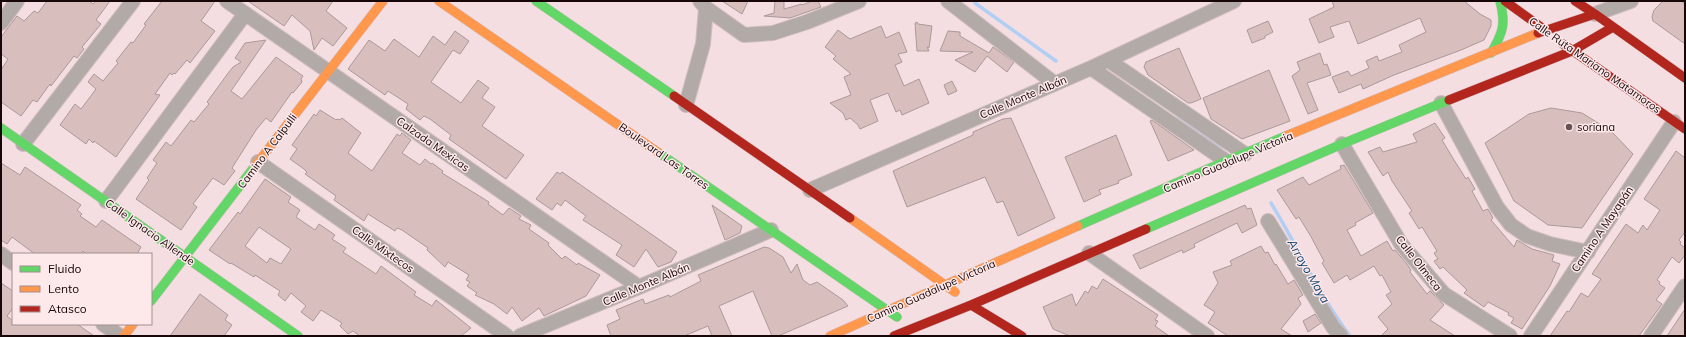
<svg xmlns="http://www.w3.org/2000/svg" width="1686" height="337" font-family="Mulish,sans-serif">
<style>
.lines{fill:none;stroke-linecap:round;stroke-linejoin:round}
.stream{stroke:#b1cef5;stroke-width:3.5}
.building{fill:#d8bfbe;stroke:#ab9999;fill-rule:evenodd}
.street-casing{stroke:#d0bdc0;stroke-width:16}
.fast-casing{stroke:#d0bdc0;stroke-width:10}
.slow-casing{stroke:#d0bdc0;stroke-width:10}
.jam-casing{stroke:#d0bdc0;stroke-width:10}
.street{stroke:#b2aaa6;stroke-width:14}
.fast{stroke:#63d668;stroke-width:9}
.slow{stroke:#ff974d;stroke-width:9}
.jam{stroke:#b3261e;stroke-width:9}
.poi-dot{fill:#655255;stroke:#fde8ea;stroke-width:1.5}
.labels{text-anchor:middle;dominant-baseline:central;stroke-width:3;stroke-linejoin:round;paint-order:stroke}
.street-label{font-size:11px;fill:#170709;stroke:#fde8ea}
.poi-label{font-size:11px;fill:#170709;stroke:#fde8ea;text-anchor:start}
.water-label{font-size:12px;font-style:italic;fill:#0c4373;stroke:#fde8ea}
</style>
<rect width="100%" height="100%" fill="#f5dee1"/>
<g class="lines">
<path class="stream" d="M975,3L1056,61
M1178,116L1221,148
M1271,203C1298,247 1319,295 1350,336"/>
</g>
<path class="building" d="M47,1H89L93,4L96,1H110L96,20L101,24L82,47L84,49L77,58L74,56L51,86L50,84L37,102L33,100L21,116L1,102V70L8,59L1,54V37L17,16L24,21L34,11L38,13Z
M162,1H215L201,21L215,31L190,63L187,60L175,74L174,73L172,75L170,73L155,94L160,95L116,157L94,141L93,143L89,139L86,144L60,125L75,104L81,109L96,89L88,82L94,74L103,81L118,63L116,61L131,42L133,43L146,25L144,24Z
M248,1H333L326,11L347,28L333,46L322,38L314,50L310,31L292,15L284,26Z
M722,1H748L742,14Z
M775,1H784V9L802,4V5L812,1H818L821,7L790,18L764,16L774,13Z
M1332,1H1464L1480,14L1491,20V26L1484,40L1461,50L1394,75L1363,89L1361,84L1339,93L1332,77L1348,71L1351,76L1369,68L1366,61L1377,56L1379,61L1402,52L1399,45L1426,32L1420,18L1358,44L1349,21L1330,27L1334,37L1319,43L1309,19L1334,7Z
M1663,1H1681L1685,4V44L1653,21L1652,17L1654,10Z
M1268,21L1273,32L1265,36V38L1252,43L1247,30Z
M917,22L918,24L932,26L929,48L927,47L929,51H917L915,23Z
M881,26L886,38L899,32L907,52L898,54L902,62L895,65L904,86L919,79L929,103L902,115L900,110L896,112L888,93L870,100L878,121L860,129L858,125L850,118L846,120L843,113L830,103L851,95L844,77L851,74L833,59L836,56L825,47L838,30L850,39Z
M455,31L469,41L460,54L453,50L431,82L461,103L478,80L489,88L482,98L495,107L482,126L524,155L506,179L449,139L451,135L430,119L424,116L420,120L406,109L408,104L388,91L385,95L348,69L369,40L385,51L394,39L419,57L433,36L445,45Z
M948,31L960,32V36L989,53L993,47L1014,62L1007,72L987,56L975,72L955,60L973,52L940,51Z
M266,40L231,91L242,99L276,57L303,76L301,79L302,82L293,93L292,92L271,122L266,118L256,130L232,168L235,171L224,185L213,178L193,204L197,207L181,230L136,199L149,180L147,178L157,163L153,160L166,142L171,146L191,120L194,122L209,104L207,102L229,72L233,67L241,62L235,58L245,43Z
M1179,48L1201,99L1191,103H1188L1148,75L1144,67L1146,62Z
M1320,53L1324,65L1327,64L1331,75L1307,83L1318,110L1308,114L1292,76L1300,70L1297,62Z
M1269,70L1290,121L1242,139L1211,119L1203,98Z
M952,81L957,91L948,95L944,85Z
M1551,108L1582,113L1611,131L1633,154L1582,228L1548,225L1514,201L1485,143L1529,114Z
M320,110L336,120L337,119L340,120L342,118L361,133L348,153L372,171L397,134L400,136L402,133L411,140L402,153L420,165L425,159L431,164L432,163L443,171L442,173L489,202L488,204L503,215L509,208L521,216L519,219L531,225L529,229L549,243L548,245L562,259L565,256L577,265L578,263L600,275L586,296L544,316L539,308L522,321L512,307L507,314L494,304L475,295L477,293L467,286L470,282L466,280L469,275L448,262L445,267L427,250L428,248L402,230L397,228L395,231L368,214L364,221L334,200L336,196L305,174L307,172L304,169L290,159L297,149L292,145L314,114L316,116Z
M1011,118L1055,218L1018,236L1003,201L997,203L985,177L907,207L893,171L973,135V132L1003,119Z
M1152,120L1194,150L1168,161L1150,121Z
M1435,123L1445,138L1442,140L1454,160L1466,179L1468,177L1475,189L1472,191L1483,211L1488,209L1493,218L1491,220L1514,247L1517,240L1532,249L1554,255L1552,261L1560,264L1550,286L1522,329L1511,323L1514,318L1508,315L1509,313L1488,302L1484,307L1464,293L1467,290L1443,267L1440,269L1434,261L1438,259L1434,253L1437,251L1422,227L1419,229L1409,213L1412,211L1392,181L1388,172L1383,176L1368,152L1380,147L1383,152L1417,142L1413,134Z
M1116,135L1132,175L1118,181L1119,183L1099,190L1101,194L1084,202L1065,157Z
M1676,151L1685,158V232L1679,240L1681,242L1680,244L1685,248V255L1679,263L1672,257L1657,280L1660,282L1659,284L1665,288L1656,300L1662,304L1639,336H1550L1567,311L1569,312L1581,293L1588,297L1601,279L1592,274L1626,224L1638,233L1643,225L1647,230L1660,210L1644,199Z
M1,163L20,175L25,167L81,205L77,210L82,214L80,216L96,227L102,220L141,247L137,254H86L83,251L81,254H35L12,237L7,244L1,240Z
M1344,165L1373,213L1355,223L1356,225L1347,230L1361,256L1387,241L1393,251L1395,250L1406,263L1411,270L1410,272L1427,294L1430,291L1444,305L1430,320L1455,336H1381L1388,329L1378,317L1392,304L1386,295L1391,292L1382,275L1380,276L1374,266L1350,280L1347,275L1334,283L1322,263L1324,261L1310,235L1299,217L1296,219L1277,190L1303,177L1309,185L1341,169L1340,166Z
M557,172L560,174L562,172L677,252L671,262L658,267L646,249L634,267L616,255L622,245L583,220L586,216L565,200L561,206L557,203L552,210L536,199Z
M265,179L291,197L288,202L300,210L296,217L315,230L319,224L335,235L332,239L346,248L343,252L376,274L381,266L416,292L414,295L432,306L436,300L471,328L461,336H360L353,331L348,334L340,326L342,323L321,310L313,321L301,312L306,306L291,293L285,301L278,295L280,291L255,275L254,277L231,263L230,264L209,250L238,212L240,214ZM259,227L291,249L281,264L270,258L267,263L245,246Z
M712,205L742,226L740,233L725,240Z
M1245,205L1247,209L1251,208L1257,225L1242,233L1237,223L1194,244L1195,247L1183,253L1182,250L1140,269L1133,255Z
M1261,246L1265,253L1268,252L1275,265L1276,264L1288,284L1294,280L1303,295L1298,298L1301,304L1281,329L1292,336H1228L1208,323L1215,312L1204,305L1218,283L1213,272L1232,265L1230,261Z
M764,247L769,248L783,257L791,273L797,264L803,280L810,285L817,282L843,300L848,306L778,336H772L753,291L719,306L732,336H712L708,326L684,336H611L607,325L620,319L616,310L643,299L645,304L669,295L670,297L701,281L698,275Z
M1103,279L1158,315L1155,320L1158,321L1155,326L1169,336H1070L1053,329L1043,307L1072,294L1076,306L1085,291L1088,293L1092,286L1097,289Z
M1,283L13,291V308L7,316L13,321V324H77L94,336H1Z
M200,294L228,315L225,320L232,325L224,336H170Z
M1685,309V336H1667Z
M1315,314L1321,323L1308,332L1303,321Z"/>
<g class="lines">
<defs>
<path id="street" d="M227,1L639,287
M700,1L706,8L744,35L773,33L807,22L859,1
M948,1L1054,83
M1595,14L1631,1
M1,23L17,1
M1108,60L1245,154
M1091,68L1226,161
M1441,103L1497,207L1511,225L1527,236L1550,244L1588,252
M686,105L703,44L706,8
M23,144L133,1
M1342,144L1401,244L1444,294L1510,336
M258,162L507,336
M810,190L1091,68L1234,1
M106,201L245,14
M1268,221L1333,327L1341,336
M1089,253L1207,336
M1,254L13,263
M103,324L120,336
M520,336L639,287L771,230
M1531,336L1674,122
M1651,336L1685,286"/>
<path id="fast" d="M536,1L674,96
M1491,53C1503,33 1506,24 1500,1
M1,128L298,336
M659,153L897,317
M1078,226L1226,161L1286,136
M1146,229L1342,144L1449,100
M151,301L255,166"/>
<path id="slow" d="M439,1L659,153
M1286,136L1538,33
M255,166L383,1
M850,218L955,292
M124,336L133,324
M830,336L1078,226"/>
<path id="jam" d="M1505,1L1545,30
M1575,1L1595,14
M1538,33L1595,14L1685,78
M1563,44L1685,129
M674,96L850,218
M1449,100L1572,51L1613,27
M971,305L1022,336
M894,336L971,305L1146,229"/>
</defs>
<use href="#street" class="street-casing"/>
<use href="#fast" class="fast-casing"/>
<use href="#slow" class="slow-casing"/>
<use href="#jam" class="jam-casing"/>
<use href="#street" class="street"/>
<use href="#fast" class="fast"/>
<use href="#slow" class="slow"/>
<use href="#jam" class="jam"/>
</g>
<circle class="poi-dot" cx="1569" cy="127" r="4"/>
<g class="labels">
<g class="street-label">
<text transform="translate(1595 65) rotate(35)">Calle Ruta Mariano Matamoros</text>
<text transform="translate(1023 97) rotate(-23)">Calle Monte Albán</text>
<text transform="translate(433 144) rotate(35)">Calzada Mexicas</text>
<text transform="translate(267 151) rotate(-53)">Camino A Calpulli</text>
<text transform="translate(664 156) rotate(35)">Boulevard Las Torres</text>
<text transform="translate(1228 162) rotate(-23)">Camino Guadalupe Victoria</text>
<text transform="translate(1602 229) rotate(-56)">Camino A Mayapán</text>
<text transform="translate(150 232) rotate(35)">Calle Ignacio Allende</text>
<text transform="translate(383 249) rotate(35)">Calle Mixtecos</text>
<text transform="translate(1419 263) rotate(52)">Calle Olmeca</text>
<text transform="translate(646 284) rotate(-23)">Calle Monte Albán</text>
<text transform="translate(931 291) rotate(-24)">Camino Guadalupe Victoria</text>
</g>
<g class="poi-label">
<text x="1577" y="127">soriana</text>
</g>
<g class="water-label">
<text transform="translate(1309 271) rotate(60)">Arroyo Maya</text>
</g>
</g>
<rect width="1686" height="337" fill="none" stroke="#170709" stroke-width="4"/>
<rect x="12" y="253" width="140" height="72" fill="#fde8ea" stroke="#a18e90"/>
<rect x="20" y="266" width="20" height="6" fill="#63d668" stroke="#a18e90"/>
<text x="48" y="273" font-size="12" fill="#170709">Fluido</text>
<rect x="20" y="286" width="20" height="6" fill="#ff974d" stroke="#a18e90"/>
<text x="48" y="293" font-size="12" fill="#170709">Lento</text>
<rect x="20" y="306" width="20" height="6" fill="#b3261e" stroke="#a18e90"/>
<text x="48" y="313" font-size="12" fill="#170709">Atasco</text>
</svg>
